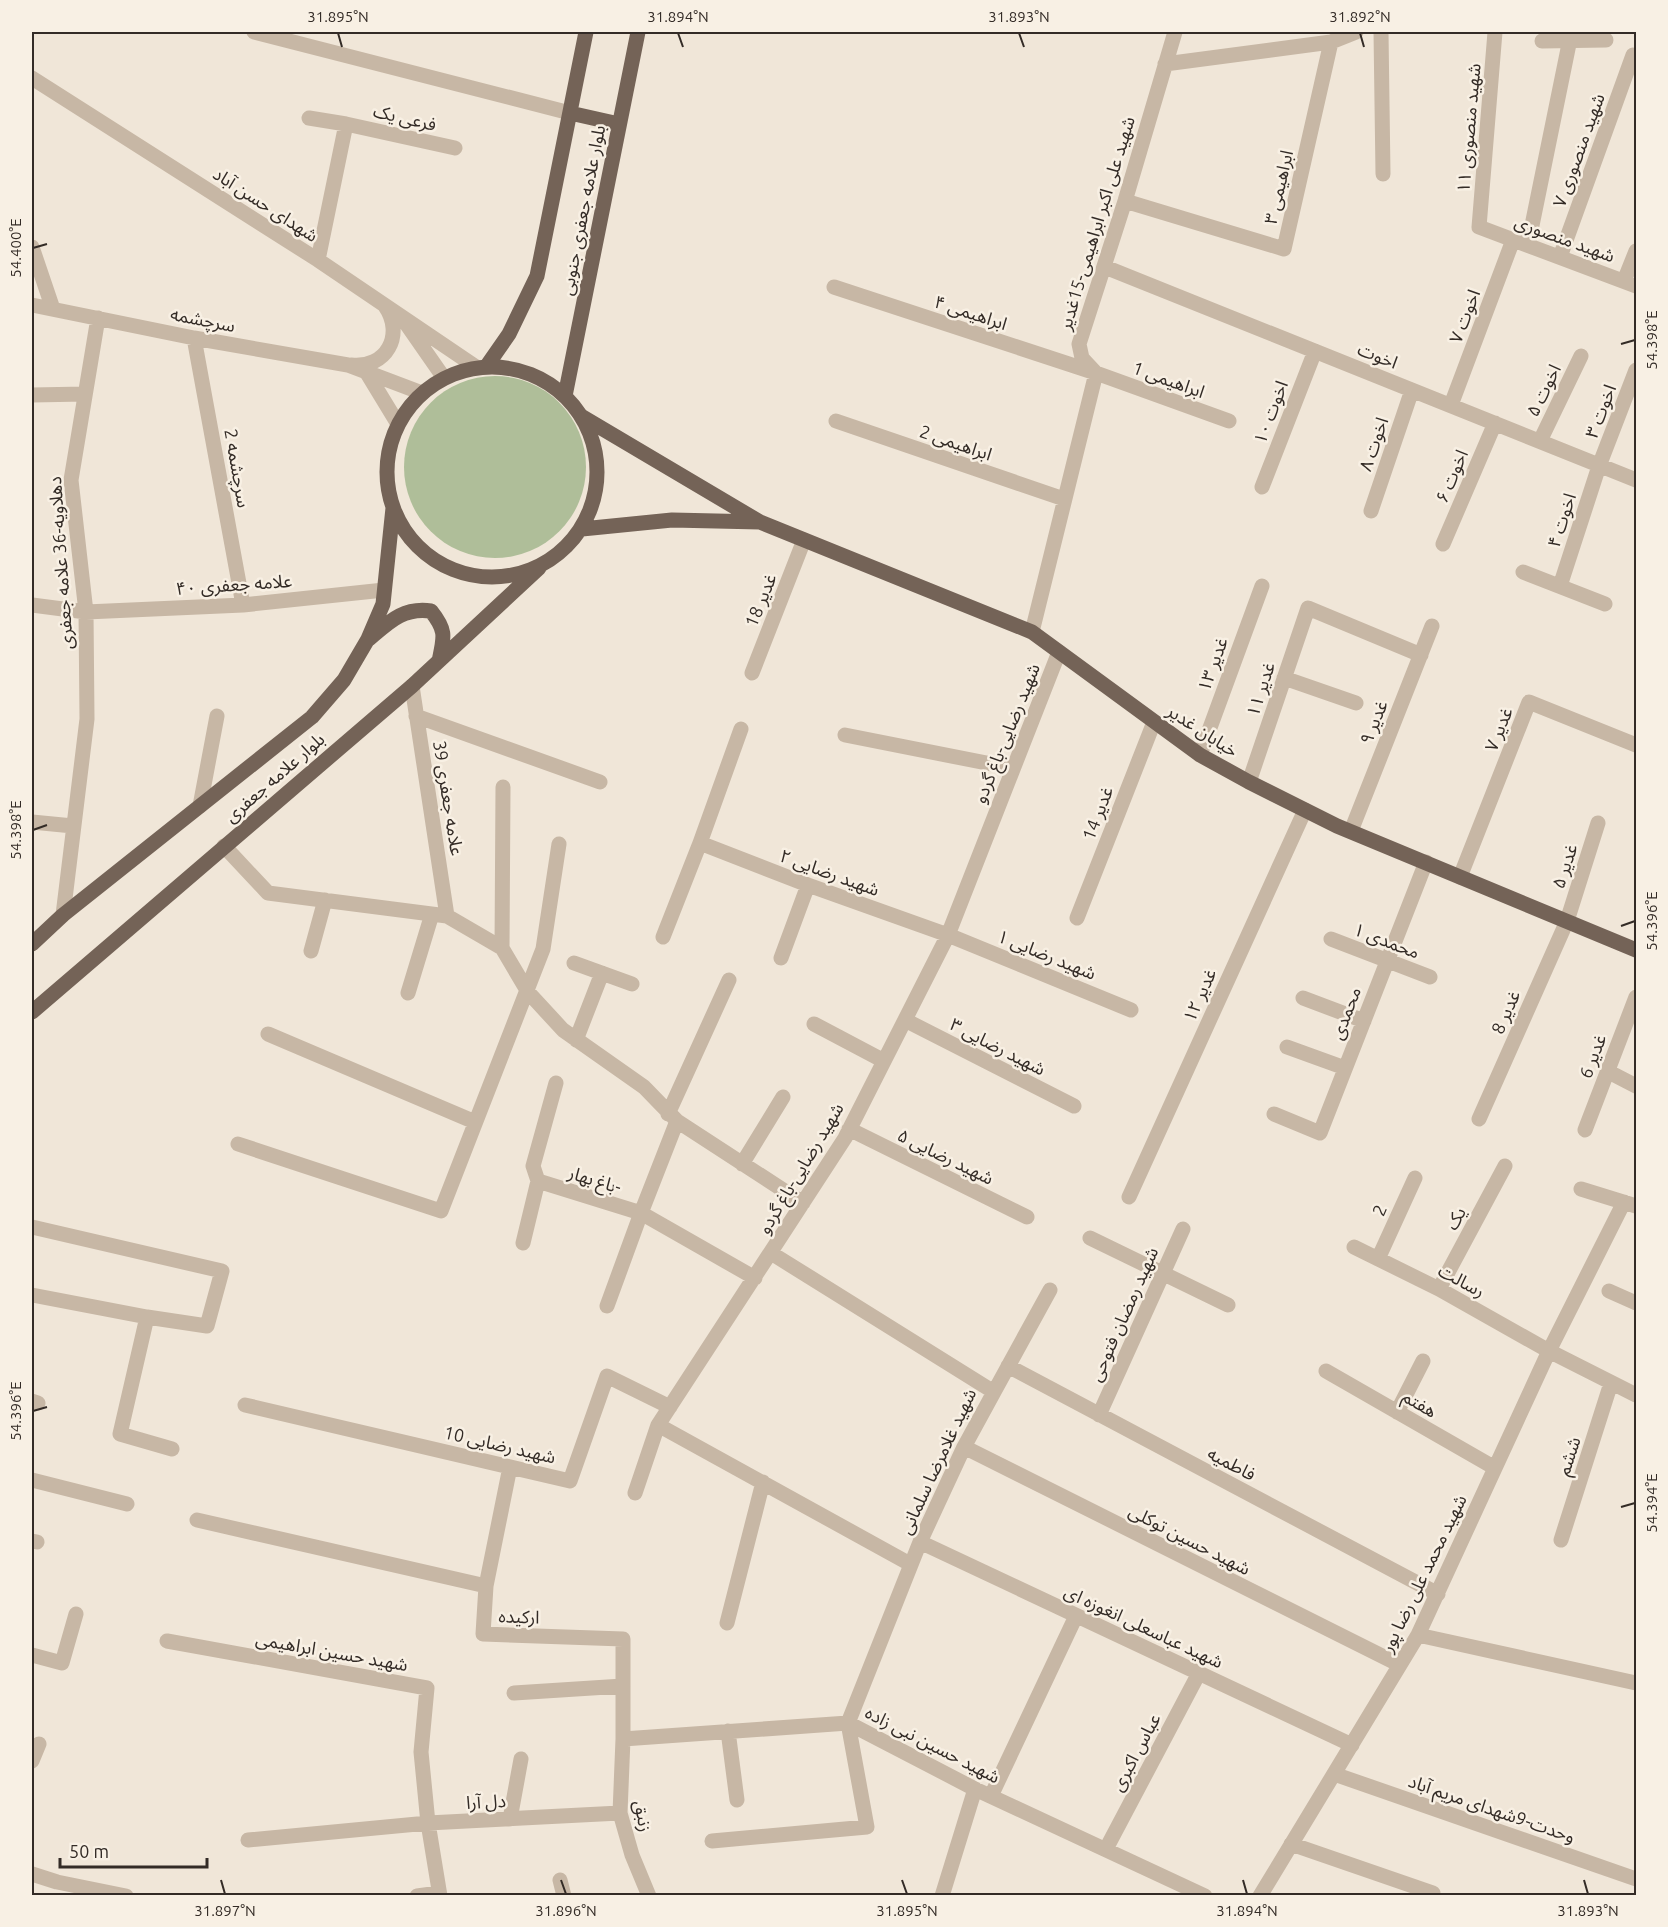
<svg xmlns="http://www.w3.org/2000/svg" width="1668" height="1927" font-family="Ubuntu,'Noto Sans Arabic',sans-serif">
<style>
.green{fill:#afbe99}
.lines{fill:none;stroke-linecap:round;stroke-linejoin:round}
.minor{stroke:#c7b7a5;stroke-width:15}
.major{stroke:#746357;stroke-width:15}
.ticks{fill:none;stroke:#332b26;stroke-width:2}
.labels{text-anchor:middle;dominant-baseline:central;stroke-width:5;stroke-linejoin:round;paint-order:stroke}
.street-label{font-size:18px;fill:#332b26;stroke:#f8f0e4}
.neatline{fill:none;stroke:#332b26;stroke-width:2}
.ticks-label{font-size:15px;text-anchor:middle;fill:#332b26}
</style>
<rect width="100%" height="100%" fill="#f0e6d8"/>
<path class="green" d="M404 467a91 91 0 1 1 182 0a91 91 0 1 1-182 0Z"/>
<g class="lines">
<path class="minor" d="M254,32L570,113
M1381,32L1383,174
M1495,32L1479,227L1636,286
M1542,41L1606,40
M1165,64L1331,42L1356,32
M32,78L318,260L476,367
M309,118L346,124L455,148
M1125,201L1284,249L1331,42
M1528,245L1570,39
M32,247L53,309
M1560,257L1633,55
M318,260L346,124
M1105,267L1636,480
M1624,281L1636,251
M834,287L1096,373L1229,421
M32,305L194,338L348,365L422,393
M405,322L444,378
M194,338L243,605
M351,365C386,369 405,335 385,306
M367,373L398,424
M32,395L85,394
M1451,405L1513,240
M836,421L1064,499
M1540,441L1581,356
M1262,487L1315,351
M1371,511L1412,390
M1443,544L1495,423
M1523,572L1605,604
M1560,586L1599,466L1636,370
M32,605L86,612L243,605L384,590
M1032,632L1096,373L1082,358L1079,344L1125,201L1175,32
M752,673L804,540
M1284,678L1356,703
M412,686L447,916
M416,716L600,782
M741,729L700,843L808,885L948,935L1131,1010
M845,735L1012,768
M1200,755L1262,586
M1249,782L1308,608L1421,655
M200,806L217,716
M32,822L73,826
M1351,831L1432,626
M224,846L268,893L447,916L502,948L528,992L563,1030L644,1087L677,1121L803,1203
M1460,877L1529,702L1636,745
M63,915L87,719L86,612L71,480L98,318
M1077,918L1154,722
M663,937L700,843
M1331,939L1430,977
M502,948L503,787
M311,951L325,900
M781,958L808,885
M574,963L632,984
M408,993L432,914
M1303,998L1364,1021
M905,1020L1074,1106
M814,1024L884,1061
M268,1034L475,1122
M576,1040L602,973
M1287,1047L1345,1068
M1607,1071L1636,1086
M668,1114L729,980
M1274,1114L1320,1133L1426,862
M1479,1119L1567,921L1598,823
M677,1121L641,1213L755,1278
M849,1129L1027,1217
M1585,1130L1636,997
M238,1144L441,1211L543,949L559,844
M742,1164L783,1097
M538,1181L641,1213L607,1306
M1581,1189L1636,1206
M1129,1197L1305,810
M32,1227L222,1271L207,1326L147,1317
M1090,1238L1228,1305
M523,1243L538,1181L533,1166L556,1083
M1354,1247L1439,1289L1549,1351L1636,1395
M1378,1259L1415,1178
M1439,1289L1505,1166
M1609,1291L1636,1303
M32,1295L147,1317L120,1434L172,1449
M1008,1366L1438,1594
M1326,1371L1495,1468
M994,1392L1050,1290
M32,1401L38,1403
M245,1405L570,1481L607,1376L670,1407
M1397,1412L1423,1361
M1099,1415L1183,1229
M964,1447L1400,1665
M510,1467L486,1586L483,1634L623,1639V1739L620,1813L632,1855L649,1896
M32,1480L127,1504
M635,1493L658,1425
M197,1520L486,1586
M1561,1540L1611,1383
M32,1541L37,1542
M920,1542L1352,1745
M910,1564L658,1425L845,1138L948,935L1059,652
M727,1623L763,1482
M1418,1635L1636,1683
M167,1641L427,1688L421,1752L428,1823L248,1840
M32,1655L62,1663L76,1614
M514,1693L623,1686
M728,1731L737,1800
M623,1739L848,1723L975,1789L1205,1896
M32,1761L39,1744
M1334,1774L1636,1879
M991,1796L1076,1616
M510,1819L521,1759
M712,1841L867,1827L848,1723L920,1542L964,1447L994,1392L771,1253
M1291,1844L1433,1893
M1106,1849L1199,1673
M32,1874L57,1882L126,1896
M560,1880L564,1896
M417,1896L439,1893
M440,1896L428,1823L620,1813
M942,1896L975,1789
M1260,1896L1418,1635L1549,1351L1624,1202"/>
<path class="major" d="M570,113L619,124
M486,367L509,334L537,276L586,32
M387 472a105 105 0 1 1 210 0a105 105 0 1 1-210 0Z
M565,396L638,32
M581,416L760,522L672,520L582,529
M760,522L1032,632L1200,755L1249,782L1337,826L1636,950
M369,639C389,622 403,607 431,611C447,631 444,637 439,661
M32,944L63,915L312,717L344,680L368,639L383,604L393,508
M32,1012L412,686L539,568"/>
</g>
<path class="ticks" d="M338,33L342,47M678,33L683,47M1019,33L1024,47M1360,33L1364,47M33,248L47,244M1621,344L1635,340M33,830L47,825M1621,926L1635,921M33,1411L47,1407M1621,1507L1635,1503M221,1880L225,1894M561,1880L566,1894M902,1880L907,1894M1243,1880L1247,1894M1584,1880L1588,1894"/>
<g class="labels">
<g class="street-label">
<text transform="translate(405 117) rotate(13)">فرعی یک</text>
<text transform="translate(1468 128) rotate(-85)">شهید منصوری ۱۱</text>
<text transform="translate(1578 150) rotate(-70)">شهید منصوری ۷</text>
<text transform="translate(1278 187) rotate(-77)">ابراهیمی ۳</text>
<text transform="translate(266 204) rotate(33)">شهدای حسن آباد</text>
<text transform="translate(582 210) rotate(-79)">بلوار علامه جعفری جنوبی</text>
<text transform="translate(1096 223) rotate(-73)">شهید علی اکبر ابراهیمی-15غدیر</text>
<text transform="translate(1565 238) rotate(20)">شهید منصوری</text>
<text transform="translate(971 312) rotate(18)">ابراهیمی ۴</text>
<text transform="translate(1464 316) rotate(-69)">اخوت ۷</text>
<text transform="translate(203 319) rotate(11)">سرچشمه</text>
<text transform="translate(1378 355) rotate(22)">اخوت</text>
<text transform="translate(1169 379) rotate(20)">ابراهیمی 1</text>
<text transform="translate(1543 390) rotate(-64)">اخوت ۵</text>
<text transform="translate(1600 411) rotate(-69)">اخوت ۳</text>
<text transform="translate(1270 412) rotate(-69)">اخوت ۱۰</text>
<text transform="translate(956 442) rotate(19)">ابراهیمی 2</text>
<text transform="translate(1373 444) rotate(-71)">اخوت ۸</text>
<text transform="translate(238 468) rotate(80)">سرچشمه 2</text>
<text transform="translate(1451 476) rotate(-67)">اخوت ۶</text>
<text transform="translate(1561 520) rotate(-72)">اخوت ۴</text>
<text transform="translate(60 563) rotate(-94)">دهلاویه-36 علامه جعفری</text>
<text transform="translate(234 584) rotate(-4)">علامه جعفری ۴۰</text>
<text transform="translate(760 600) rotate(-68)">غدیر 18</text>
<text transform="translate(1212 664) rotate(-70)">غدیر ۱۳</text>
<text transform="translate(1260 689) rotate(-72)">غدیر ۱۱</text>
<text transform="translate(1373 722) rotate(-68)">غدیر ۹</text>
<text transform="translate(1498 729) rotate(-68)">غدیر ۷</text>
<text transform="translate(1203 730) rotate(33)">خیابان غدیر</text>
<text transform="translate(1006 733) rotate(-68)">شهید رضایی-باغ گردو</text>
<text transform="translate(274 777) rotate(-41)">بلوار علامه جعفری</text>
<text transform="translate(449 798) rotate(81)">علامه جعفری 39</text>
<text transform="translate(1097 813) rotate(-69)">غدیر 14</text>
<text transform="translate(1564 866) rotate(-72)">غدیر ۵</text>
<text transform="translate(830 872) rotate(20)">شهید رضایی ۲</text>
<text transform="translate(1387 940) rotate(21)">محمدی ۱</text>
<text transform="translate(1047 954) rotate(22)">شهید رضایی ۱</text>
<text transform="translate(1199 995) rotate(-66)">غدیر ۱۲</text>
<text transform="translate(1505 1012) rotate(-66)">غدیر 8</text>
<text transform="translate(1345 1013) rotate(-69)">محمدی</text>
<text transform="translate(998 1046) rotate(27)">شهید رضایی ۳</text>
<text transform="translate(1592 1056) rotate(-69)">غدیر 6</text>
<text transform="translate(946 1156) rotate(26)">شهید رضایی ۵</text>
<text transform="translate(800 1168) rotate(-59)">شهید رضایی-باغ گردو</text>
<text transform="translate(595 1179) rotate(17)">باغ بهار-</text>
<text transform="translate(1379 1210) rotate(-66)">2</text>
<text transform="translate(1455 1218) rotate(-62)">یک</text>
<text transform="translate(1462 1280) rotate(28)">رسالت</text>
<text transform="translate(1123 1314) rotate(-66)">شهید رمضان فتوحی</text>
<text transform="translate(1420 1403) rotate(30)">هفتم</text>
<text transform="translate(500 1444) rotate(13)">شهید رضایی 10</text>
<text transform="translate(1568 1456) rotate(-72)">ششم</text>
<text transform="translate(937 1461) rotate(-65)">شهید غلامرضا سلمانی</text>
<text transform="translate(1232 1463) rotate(28)">فاطمیه</text>
<text transform="translate(1190 1539) rotate(27)">شهید حسین توکلی</text>
<text transform="translate(1423 1573) rotate(-64)">شهید محمد علی رضا پور</text>
<text transform="translate(519 1616) rotate(2)">ارکیده</text>
<text transform="translate(1144 1626) rotate(25)">شهید عباسعلی انغوزه ای</text>
<text transform="translate(332 1651) rotate(10)">شهید حسین ابراهیمی</text>
<text transform="translate(933 1744) rotate(27)">شهید حسین نبی زاده</text>
<text transform="translate(1135 1752) rotate(-62)">عباس اکبری</text>
<text transform="translate(486 1801) rotate(-3)">دل آرا</text>
<text transform="translate(1492 1808) rotate(19)">وحدت-9شهدای مریم آباد</text>
<text transform="translate(644 1816) rotate(81)">زنبق</text>
</g>
</g>
<rect width="1668" height="1927" fill="none" stroke="#f8f0e4" stroke-width="66"/>
<path d="M60 1858v9h147v-9" fill="none" stroke="#332b26" stroke-width="3"/>
<text x="69" y="1858" font-size="18" fill="#332b26" stroke="#f8f0e4" stroke-width="4.5" paint-order="stroke">50 m</text>
<rect x="33" y="33" width="1602" height="1861" class="neatline"/>
<g class="ticks-label">
<text x="338" y="22">31.895°N</text>
<text x="678" y="22">31.894°N</text>
<text x="1019" y="22">31.893°N</text>
<text x="1360" y="22">31.892°N</text>
<text transform="translate(16 248) rotate(-90)" y="5">54.400°E</text>
<text transform="translate(1652 340) rotate(-90)" y="5">54.398°E</text>
<text transform="translate(16 830) rotate(-90)" y="5">54.398°E</text>
<text transform="translate(1652 921) rotate(-90)" y="5">54.396°E</text>
<text transform="translate(16 1411) rotate(-90)" y="5">54.396°E</text>
<text transform="translate(1652 1503) rotate(-90)" y="5">54.394°E</text>
<text x="225" y="1916">31.897°N</text>
<text x="566" y="1916">31.896°N</text>
<text x="907" y="1916">31.895°N</text>
<text x="1247" y="1916">31.894°N</text>
<text x="1588" y="1916">31.893°N</text>
</g>
</svg>
